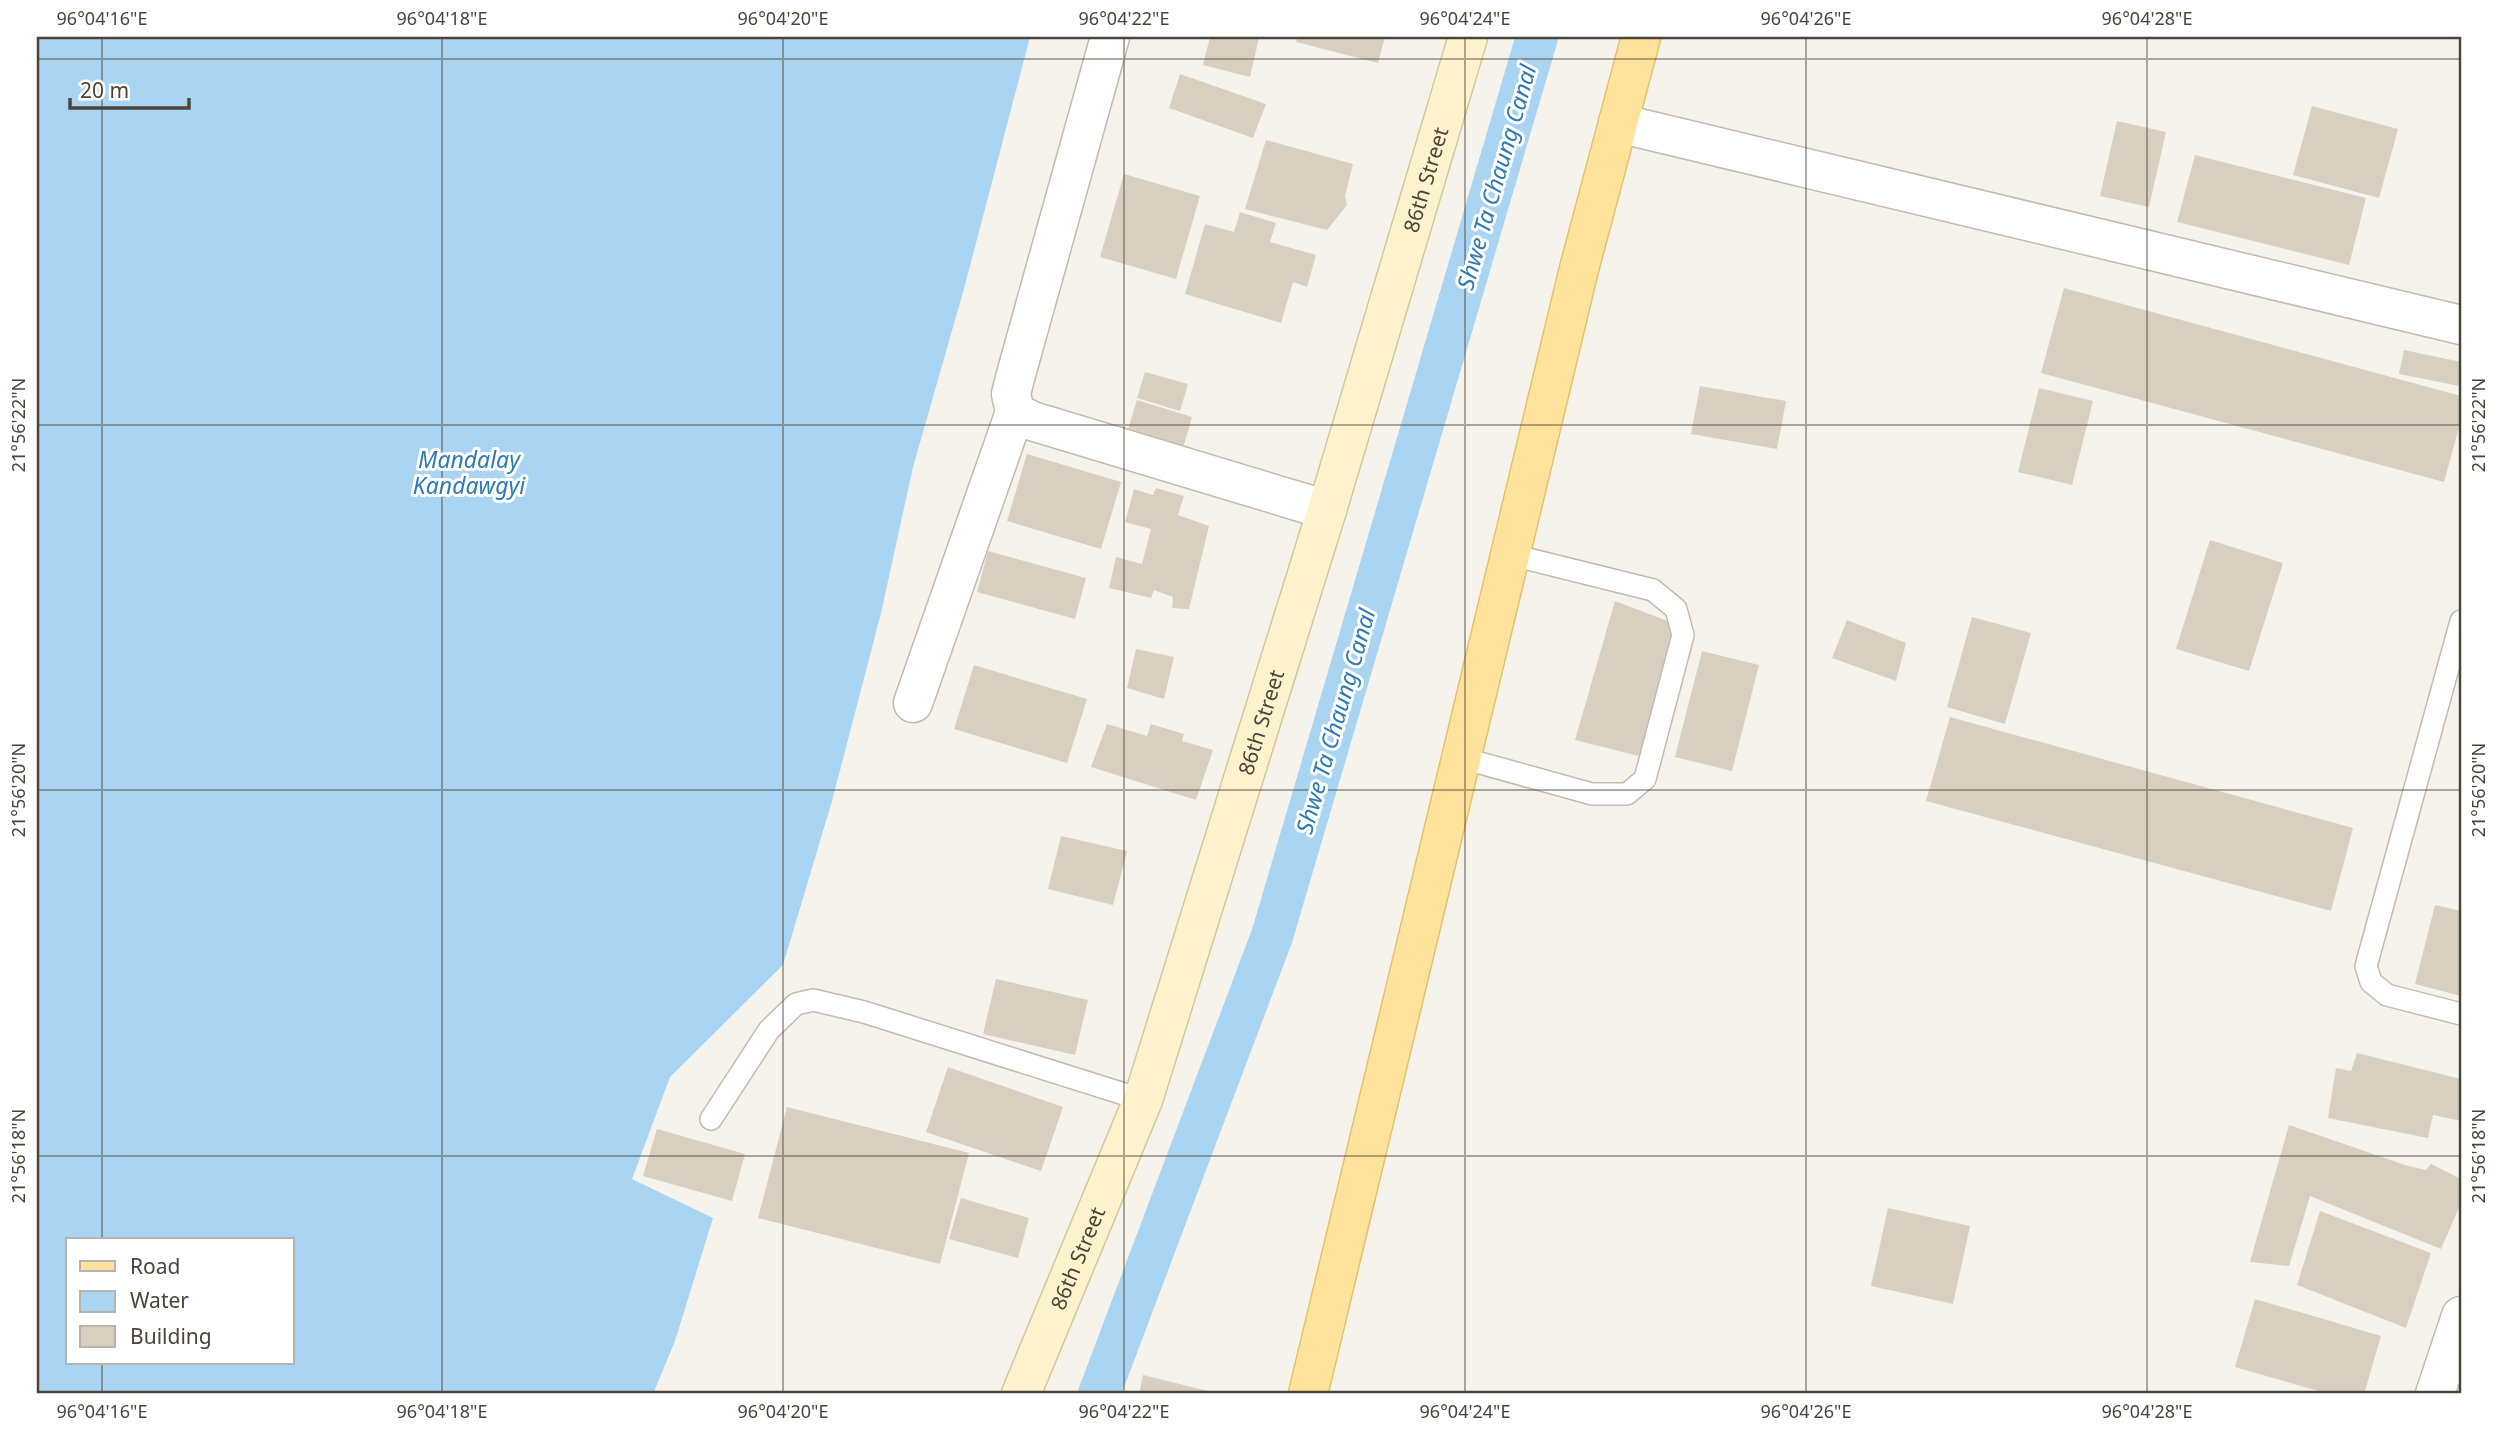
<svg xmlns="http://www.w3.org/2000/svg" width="2498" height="1431" font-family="'Noto Sans',sans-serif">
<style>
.water{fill:#a9d4f2;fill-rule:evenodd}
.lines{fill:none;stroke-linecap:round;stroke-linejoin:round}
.canal{stroke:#a9d4f2;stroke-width:42}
.building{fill:#d8cfc1}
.lane-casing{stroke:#c2bbae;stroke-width:24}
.street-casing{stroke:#c2bbae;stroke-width:41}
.secondary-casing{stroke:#d6c79b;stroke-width:41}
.primary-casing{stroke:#e6c16a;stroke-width:41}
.lane{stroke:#fff;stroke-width:21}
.street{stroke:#fff;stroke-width:38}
.secondary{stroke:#fff3cd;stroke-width:38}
.primary{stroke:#ffe39c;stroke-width:38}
.ticks{fill:none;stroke:#4b4439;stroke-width:2;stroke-opacity:0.45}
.labels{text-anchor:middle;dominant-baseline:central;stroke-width:6;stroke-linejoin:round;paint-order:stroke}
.street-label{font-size:21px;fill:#4b4439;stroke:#fff}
.water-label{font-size:23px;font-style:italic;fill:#2e7ab2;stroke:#fff}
.neatline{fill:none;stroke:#4b4439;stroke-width:2.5}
.ticks-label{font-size:18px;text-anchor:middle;fill:#4b4439}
</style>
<rect width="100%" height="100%" fill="#f6f3ec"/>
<path class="water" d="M37,37H1030L965,285L913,467L881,613L832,801L783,965L670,1077L632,1179L713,1218L675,1341L653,1394H37ZM68,1240H292V1363H68Z"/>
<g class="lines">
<path class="canal" d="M1099,1394L1272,936L1537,37"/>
</g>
<path class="building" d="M1210,37L1259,38L1250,77L1203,65Z
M1298,37H1385L1378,63L1296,42Z
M1180,74L1266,104L1253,138L1169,108Z
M2312,106L2398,129L2379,198L2293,175Z
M2117,121L2166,132L2149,207L2100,196Z
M1266,140L1353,164L1345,196L1347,205L1327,230L1245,209Z
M2195,155L2366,198L2349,265L2177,222Z
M1124,174L1200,196L1176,279L1100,257Z
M1240,212L1276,223L1270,242L1316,255L1307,287L1293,282L1281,323L1185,294L1205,224L1234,232Z
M2064,288L2461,396V420L2444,482L2041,373Z
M2404,350L2461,362L2460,386L2399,374Z
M1145,372L1188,384L1180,411L1137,398Z
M1700,386L1786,401L1777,449L1691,434Z
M2039,388L2093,401L2072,485L2018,472Z
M1137,400L1192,417L1180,458L1124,442Z
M1027,454L1121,482L1101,549L1007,521Z
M1156,488L1184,496L1178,515L1209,526L1189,609L1172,608L1173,597L1154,590L1151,598L1109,588L1116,557L1142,564L1151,529L1125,522L1134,489L1153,495Z
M2210,540L2283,563L2249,671L2176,649Z
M988,551L1086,578L1075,619L977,592Z
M1615,601L1678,625L1643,757L1575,740Z
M1972,617L2031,633L2005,724L1947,707Z
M1847,620L1906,643L1896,681L1832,658Z
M1136,649L1174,657L1164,699L1127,688Z
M1702,651L1759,665L1732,771L1675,757Z
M974,665L1087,699L1067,763L954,729Z
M1950,717L2353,828L2331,911L1926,801Z
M1107,724L1147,736L1151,724L1184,734L1182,741L1213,750L1196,800L1091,767Z
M1061,836L1127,851L1113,905L1048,889Z
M2435,905L2461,911V996L2415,984Z
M996,979L1088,1000L1075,1055L983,1034Z
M2357,1053L2461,1079V1121L2433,1115L2428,1138L2328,1118L2336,1068L2351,1071Z
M948,1067L1063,1107L1041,1171L926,1132Z
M787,1107L969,1153L940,1264L758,1218Z
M2289,1125L2408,1166L2426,1170L2431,1164L2461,1179V1203L2441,1249L2310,1196L2289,1266L2250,1262Z
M657,1129L745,1154L732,1201L643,1176Z
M961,1198L1029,1218L1018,1258L949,1239Z
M1888,1208L1970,1226L1953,1304L1871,1286Z
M2320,1211L2431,1253L2406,1328L2297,1285Z
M2255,1299L2381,1336L2364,1394H2329L2235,1367Z
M1143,1375L1216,1393V1394H1139Z"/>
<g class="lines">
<defs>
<path id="lane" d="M2461,621L2366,966L2371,982L2387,995L2461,1014
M1462,758L1592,794H1627L1645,779L1683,635L1676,609L1653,590L1512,555
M711,1119L769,1030L796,1004L813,1000L864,1012L1143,1100"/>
<path id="street" d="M1110,37L1015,378L1011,394L1015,412L1032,421L1327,510
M1618,123L2461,325
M913,703L1015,412
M2435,1394L2461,1316"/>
<g id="secondary">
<path id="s1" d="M1021,1394L1143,1100L1327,510L1468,37"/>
</g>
<path id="primary" d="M1308,1394L1579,269L1641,37"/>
</defs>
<use href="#lane" class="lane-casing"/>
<use href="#street" class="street-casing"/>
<use href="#secondary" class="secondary-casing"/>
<use href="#primary" class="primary-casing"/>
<use href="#lane" class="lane"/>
<use href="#street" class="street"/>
<use href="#secondary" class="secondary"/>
<use href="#primary" class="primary"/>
</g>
<path class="ticks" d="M102,37V1240M442,37V1394M783,37V1394M1124,37V1394M1465,37V1394M1806,37V1394M2147,37V1394M37,59H2461M37,425H2461M37,790H2461M37,1156H2461M102,1363V1394"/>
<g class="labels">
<g class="street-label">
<text stroke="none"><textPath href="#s1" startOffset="1281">86th Street</textPath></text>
<text stroke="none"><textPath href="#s1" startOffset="714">86th Street</textPath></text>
<text stroke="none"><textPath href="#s1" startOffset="147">86th Street</textPath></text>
</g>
<g class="water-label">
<text transform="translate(1496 177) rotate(-74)">Shwe Ta Chaung Canal</text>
<text x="469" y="459">Mandalay<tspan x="469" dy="26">Kandawgyi</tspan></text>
<text transform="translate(1335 721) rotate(-74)">Shwe Ta Chaung Canal</text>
</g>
</g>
<rect width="2498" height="1431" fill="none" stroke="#ffffff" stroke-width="77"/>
<rect x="66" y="1238" width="228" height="126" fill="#ffffff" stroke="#b7b4b0" stroke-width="2"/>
<rect x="80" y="1261" width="35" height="10" fill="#ffe39c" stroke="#b7b4b0" stroke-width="2"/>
<text x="130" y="1274" font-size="21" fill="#4b4439">Road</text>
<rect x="80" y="1291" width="35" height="21" fill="#a9d4f2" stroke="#b7b4b0" stroke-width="2"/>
<text x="130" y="1308" font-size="21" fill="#4b4439">Water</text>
<rect x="80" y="1326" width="35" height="21" fill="#d8cfc1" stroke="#b7b4b0" stroke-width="2"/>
<text x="130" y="1344" font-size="21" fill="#4b4439">Building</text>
<path d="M70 98v10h119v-10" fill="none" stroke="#4b4439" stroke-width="3.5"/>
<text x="80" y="98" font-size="21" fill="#4b4439" stroke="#ffffff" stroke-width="5" paint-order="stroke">20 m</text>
<rect x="38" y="38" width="2422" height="1354" class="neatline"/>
<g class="ticks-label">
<text x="102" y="25">96°04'16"E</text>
<text x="442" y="25">96°04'18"E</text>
<text x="783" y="25">96°04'20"E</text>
<text x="1124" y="25">96°04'22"E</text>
<text x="1465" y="25">96°04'24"E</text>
<text x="1806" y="25">96°04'26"E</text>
<text x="2147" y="25">96°04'28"E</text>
<text transform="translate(19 425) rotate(-90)" y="6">21°56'22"N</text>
<text transform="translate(2479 425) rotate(-90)" y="6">21°56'22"N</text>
<text transform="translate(19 790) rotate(-90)" y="6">21°56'20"N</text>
<text transform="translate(2479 790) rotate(-90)" y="6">21°56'20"N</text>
<text transform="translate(19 1156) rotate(-90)" y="6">21°56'18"N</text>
<text transform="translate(2479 1156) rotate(-90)" y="6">21°56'18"N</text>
<text x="102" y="1418">96°04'16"E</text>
<text x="442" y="1418">96°04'18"E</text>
<text x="783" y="1418">96°04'20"E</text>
<text x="1124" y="1418">96°04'22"E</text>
<text x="1465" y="1418">96°04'24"E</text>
<text x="1806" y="1418">96°04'26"E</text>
<text x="2147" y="1418">96°04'28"E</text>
</g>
</svg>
